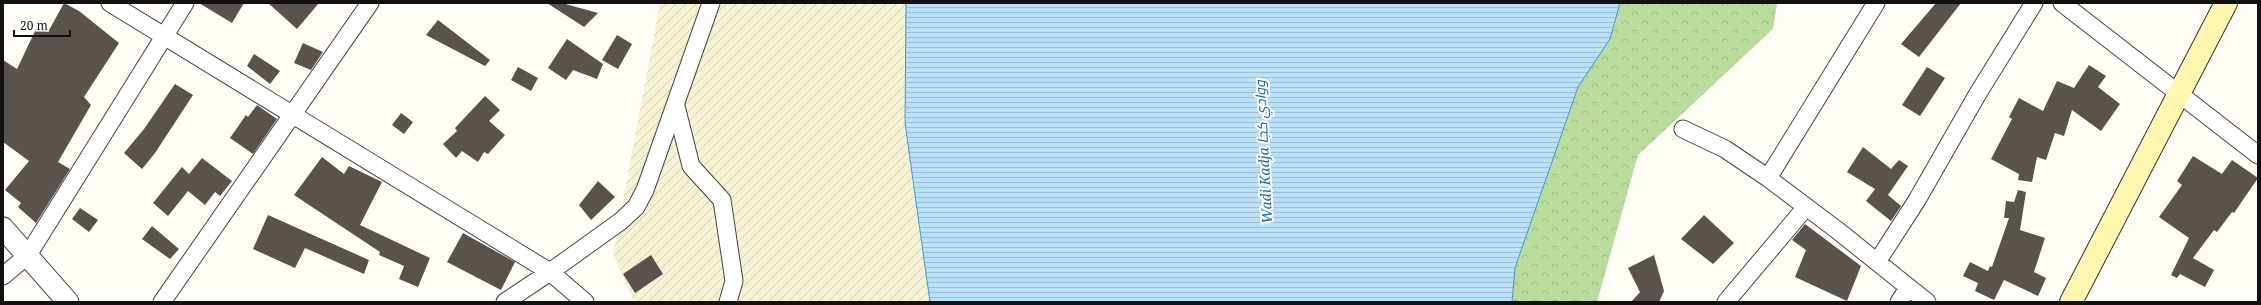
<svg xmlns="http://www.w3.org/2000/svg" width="2261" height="305" font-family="'Noto Serif',Cairo,serif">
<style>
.farmland{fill:url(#farmland-furrows)}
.forest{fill:url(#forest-crowns)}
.water{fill:url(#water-rules);stroke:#3f96cf}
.building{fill:#5a524d}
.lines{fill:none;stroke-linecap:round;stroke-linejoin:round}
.minor-casing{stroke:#444;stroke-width:19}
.tertiary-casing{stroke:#444;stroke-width:23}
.secondary-casing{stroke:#333;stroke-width:24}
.minor{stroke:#fff;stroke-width:17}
.tertiary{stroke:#fff;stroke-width:21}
.secondary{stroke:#fff6b0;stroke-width:22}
.labels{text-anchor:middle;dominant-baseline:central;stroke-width:4;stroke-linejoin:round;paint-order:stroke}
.water-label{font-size:14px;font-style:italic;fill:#1768a6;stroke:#fff}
</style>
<defs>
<pattern id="farmland-furrows" width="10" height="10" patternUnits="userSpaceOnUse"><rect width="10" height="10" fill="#f6f3d4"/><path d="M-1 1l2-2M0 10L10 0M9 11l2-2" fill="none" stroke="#d2cfb5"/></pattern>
<pattern id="forest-crowns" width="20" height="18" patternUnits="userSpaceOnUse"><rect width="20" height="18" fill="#b9dc9c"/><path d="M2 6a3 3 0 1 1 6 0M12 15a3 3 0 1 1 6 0" fill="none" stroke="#9ebc85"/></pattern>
<pattern id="water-rules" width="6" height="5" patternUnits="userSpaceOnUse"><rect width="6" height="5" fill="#b9e0f7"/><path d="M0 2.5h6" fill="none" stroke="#9ebfd3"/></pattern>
</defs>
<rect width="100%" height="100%" fill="#fffdf5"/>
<path class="farmland" d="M660,3H906L905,123L930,302H634L613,254Z"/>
<path class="forest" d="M1620,3H1777L1773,29L1638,155L1597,302H1512L1515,268L1578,87L1610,39Z"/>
<path class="water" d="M906,3H1620L1610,39L1578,87L1515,268L1512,302H930L905,123Z"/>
<path class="building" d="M64,3L79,11L119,43L84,97L91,105L58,162L70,169L36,223L18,207L21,203L5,190L29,161L3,142V60L17,69L37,27L48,32Z
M199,3H244L232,23Z
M268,3H319L297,29Z
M547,3H562L598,13L584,27Z
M1936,3H1961L1919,57L1901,44Z
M438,20L490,60L485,66L426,35Z
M617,35L632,44L618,69L602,60Z
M567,39L603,64L597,79L573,70L566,80L548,68Z
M303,43L323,52L311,70L294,63Z
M254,54L280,71L270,84L247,66Z
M2089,65L2106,76L2098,87L2120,104L2101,131L2072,110L2064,136L2055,133L2046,160L2037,157L2032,182L2018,180L2019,174L1991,159L2012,119L2009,117L2019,98L2043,111L2057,81L2074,88Z
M518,67L538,78L531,91L511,80Z
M1927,67L1945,78L1920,116L1902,105Z
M175,84L193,95L155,153L142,169L124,153L144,129Z
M485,96L500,110L489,121L505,135L488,154L484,152L478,162L462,151L456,158L443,144L457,131L455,128Z
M257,105L277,119L253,154L230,138L246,115L248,117Z
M401,113L413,122L404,134L392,125Z
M1863,147L1891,169L1899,160L1908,166L1888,195L1901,206L1891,221L1866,201L1875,189L1847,172Z
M2193,156L2222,174L2232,160L2258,178L2234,213L2232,212L2217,232L2214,230L2193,258L2214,270L2205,287L2180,274L2177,278L2171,275L2189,238L2159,217L2182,185L2177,181Z
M322,157L344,174L349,166L382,182L360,225L430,258L418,287L399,279L404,266L379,255L380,252L294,195Z
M202,158L232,181L220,196L215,192L205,205L188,191L168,216L153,203L182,167L189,174Z
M598,181L615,197L591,220L579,205Z
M2018,190L2026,192L2020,230L2045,238L2034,272L2046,278L2038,296L2004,280L1994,300L1975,291L1978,283L1963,276L1970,262L1988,271L1990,266L1992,267L2009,218H2004L2006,201L2014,202Z
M80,208L98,220L89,232L72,219Z
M268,215L369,260L364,274L305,248L295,268L253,249Z
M1704,215L1734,243L1713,264L1681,239Z
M1805,224L1861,266L1847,301L1795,277L1806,250L1792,240Z
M152,226L179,249L170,259L142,239Z
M463,233L515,262L501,290L447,262Z
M651,255L663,274L635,293L623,274Z
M1654,255L1664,291L1659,302H1631L1640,292L1628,268Z"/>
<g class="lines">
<defs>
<path id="minor" d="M110,3L550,272L585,302
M2062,3L2258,155
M676,106L691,166L722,200L734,281L728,302
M1683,129L1725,149L1768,178L1837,230L1927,302
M1768,178L1876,3
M1877,262L1917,200L1977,95L2034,3
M3,276L28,255L185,3
M162,302L370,3
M505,302L550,272L621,221L636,207L645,190L711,3
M1726,302L1806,207
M1899,302L1908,288"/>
<path id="tertiary" d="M3,228L68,302"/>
<path id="secondary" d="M2071,302L2226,3"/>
</defs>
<use href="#minor" class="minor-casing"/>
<use href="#tertiary" class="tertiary-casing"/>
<use href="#secondary" class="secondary-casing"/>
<use href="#minor" class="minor"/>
<use href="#tertiary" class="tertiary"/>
<use href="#secondary" class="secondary"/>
</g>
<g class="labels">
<g class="water-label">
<text transform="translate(1263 152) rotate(-93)">Wadi Kadja ووادي كجا</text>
</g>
</g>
<rect width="2261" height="305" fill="none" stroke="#111111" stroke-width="8"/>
<path d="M14 30v6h56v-6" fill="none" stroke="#111111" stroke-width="2"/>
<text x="20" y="30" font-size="12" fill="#111111" stroke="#ffffff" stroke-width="3" paint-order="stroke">20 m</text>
</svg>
